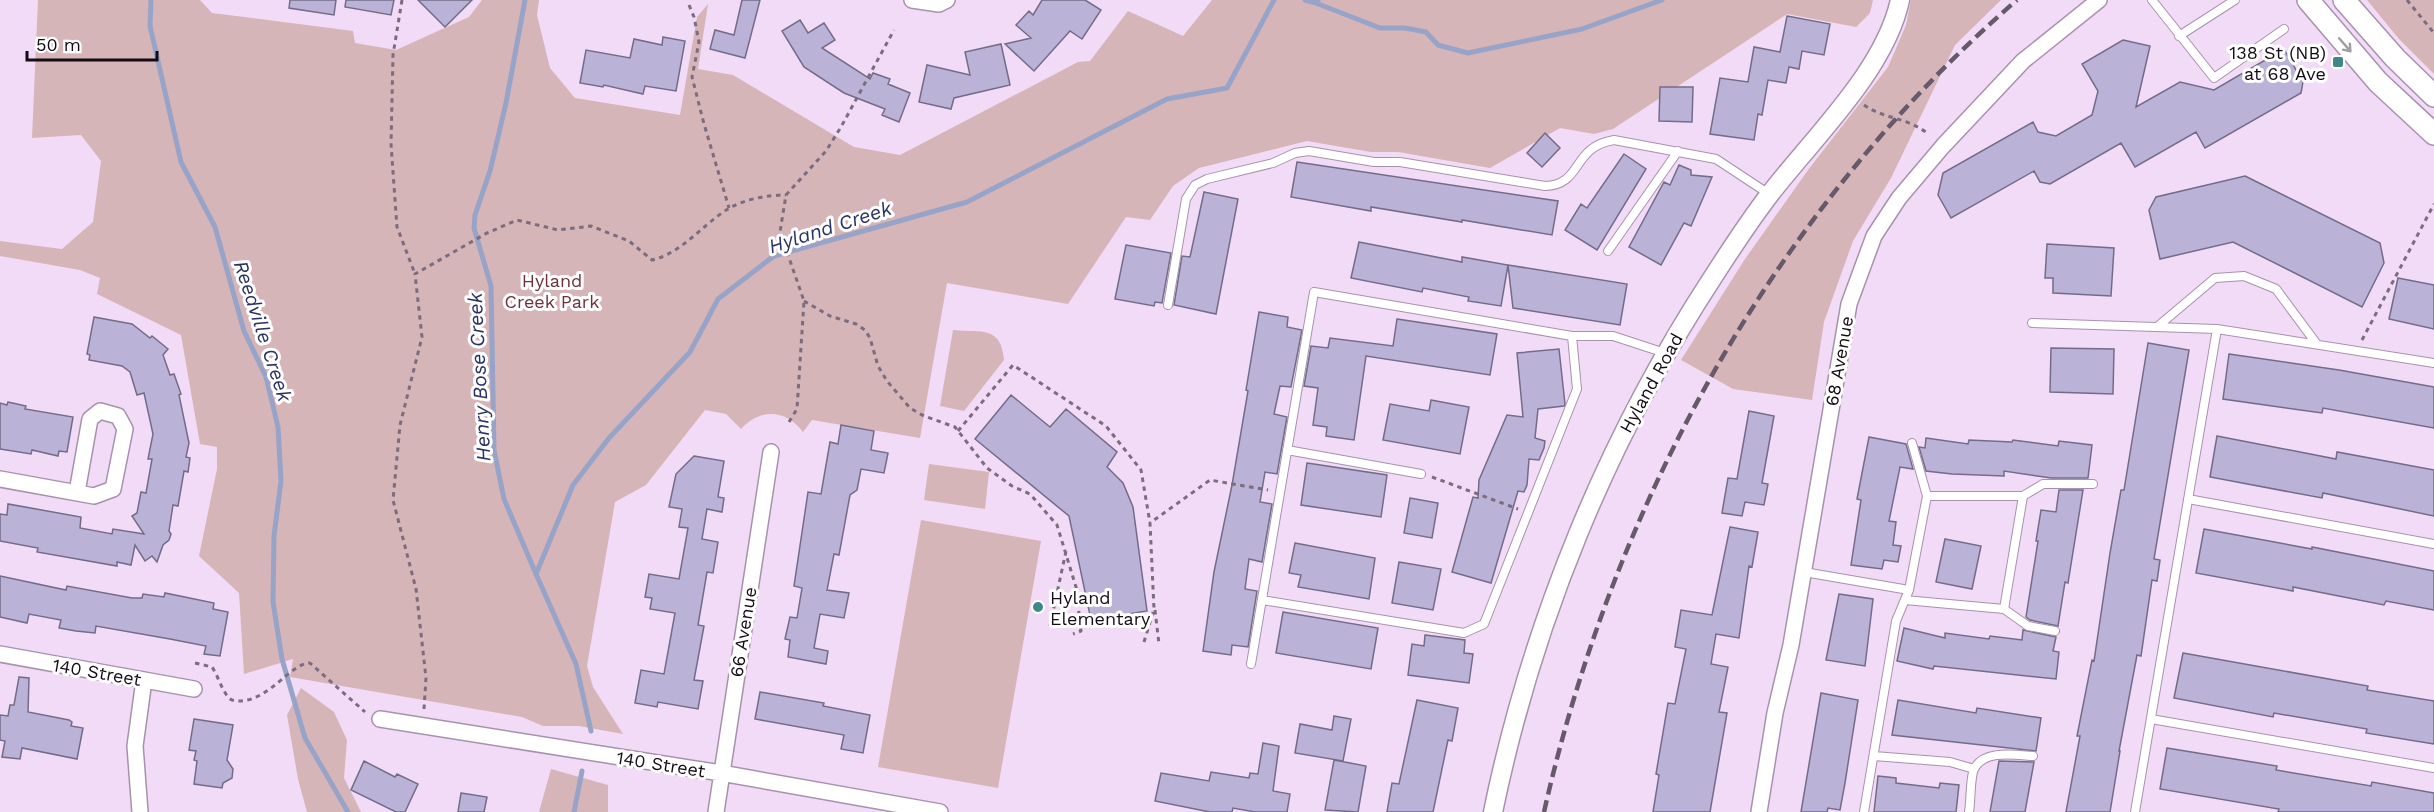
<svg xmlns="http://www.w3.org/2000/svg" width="2434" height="812" font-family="'Work Sans',sans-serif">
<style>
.green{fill:#d6b5b9}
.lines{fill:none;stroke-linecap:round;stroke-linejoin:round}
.stream{stroke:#98a3c8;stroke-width:5}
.building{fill:#bbb2d8;stroke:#736c88;stroke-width:1.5}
.service-casing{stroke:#a792ab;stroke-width:10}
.minor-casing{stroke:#a792ab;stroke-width:18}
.tertiary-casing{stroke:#a792ab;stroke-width:21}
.secondary-casing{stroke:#a792ab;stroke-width:24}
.path{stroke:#7b6c7e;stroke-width:3;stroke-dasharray:4.5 4.5;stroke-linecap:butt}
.service{stroke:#fff;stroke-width:8}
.minor{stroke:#fff;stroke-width:15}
.tertiary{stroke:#fff;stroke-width:18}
.secondary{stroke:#fff;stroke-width:21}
.rail{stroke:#665969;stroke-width:4.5;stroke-dasharray:12 6;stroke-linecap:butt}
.oneway{stroke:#a19ea1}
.poi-dot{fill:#3f8789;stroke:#fff;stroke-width:2}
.labels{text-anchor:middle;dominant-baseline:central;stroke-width:6;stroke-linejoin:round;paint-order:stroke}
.poi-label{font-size:18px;fill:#140c15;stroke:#fff;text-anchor:end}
.park-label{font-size:18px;fill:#6c313b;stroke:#fff}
.street-label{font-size:18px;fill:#140c15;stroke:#fff}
.water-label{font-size:20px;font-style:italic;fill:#283363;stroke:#fff}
</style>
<rect width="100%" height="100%" fill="#f2dbf6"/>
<path class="green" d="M38,0H200L212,13L353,31L355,43L396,50L469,17L482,0H539L537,15L550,68L575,98L680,115L697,17L708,4L698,69L733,75L854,147L900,155L1078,62L1090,61L1128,11L1183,36L1212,0H1873L1870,13L1856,27L1787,14L1613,129L1594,134L1560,128L1490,168L1398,152H1371L1307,141L1199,168L1173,186L1150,220L1126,217L1068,304L947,283L920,438L812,420L803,432C786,409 760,408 741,429L726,414L705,410L646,485L615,502L587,666L593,687L623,734L579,726H543L522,717L290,677L293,659L244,674L239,593L199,556L217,469V447L200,444L181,335L97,294L100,278L80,270L0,256V241L62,249L93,222L101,161L81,135L32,138Z
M1911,0H2001L1955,45L1891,178L1853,241L1824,322L1812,400L1733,389L1681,360L1745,259L1808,170L1888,67L1906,25Z
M2367,0H2434V74L2399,39Z
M953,330C982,333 1001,325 1004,360L964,411L940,406Z
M929,464L989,472L985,509L924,500Z
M921,520L1041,541L998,788L878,767Z
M301,688L334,712L347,740L344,778L361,812H307L298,779L287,715Z
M551,769L608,785V812H539Z"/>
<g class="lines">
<path class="stream" d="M151,0L150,26L181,162L215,227L244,331L266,377L278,427L281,481L274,536L273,602L282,659L305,738L348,812
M525,0L506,103L490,171L475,215L474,228L491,286L494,450L504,499L536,574
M1305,0L1316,3L1318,0
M1316,3L1380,28H1405L1426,32L1438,45L1468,53L1582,29L1662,0
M591,731L576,664L536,574L573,485L609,438L690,352L718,299L774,256L967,202L1167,99L1227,88L1274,0
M574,812L582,771"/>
</g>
<path class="building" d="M290,0H336L334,15L289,8Z
M346,0H394L391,15L345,7Z
M418,0H472L445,27Z
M742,0H760L745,58L710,49L715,30L734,35Z
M1042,0H1085L1101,10L1082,39L1070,31L1034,71L1005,44L1031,38L1016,25L1029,11L1033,15Z
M1787,16L1830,24L1824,55L1802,51L1799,69L1789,67L1786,83L1768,80L1762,115L1758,114L1754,140L1710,134L1720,78L1748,82L1754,47L1780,52Z
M800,20L808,33L824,23L835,40L822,48L870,79L873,73L890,79L888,84L910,93L899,122L882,115L885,109L844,93L804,67L782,31Z
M663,37L685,41L676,91L645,86L643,94L604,85L603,87L580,83L586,50L630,58L634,39L662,45Z
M2123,40L2150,46L2136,107L2180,82L2214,90L2284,49L2303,82L2301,93L2205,148L2196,132L2135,167L2121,143L2050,184L2040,182L2034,171L1951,218L1938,195L1943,173L2033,122L2038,132L2056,136L2092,115L2098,91L2082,64Z
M1001,44L1010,85L954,98L951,109L919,102L927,65L970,75L965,52Z
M1660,87H1693L1692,122L1659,121Z
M1545,133L1560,148L1542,167L1527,153Z
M1624,154L1646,169L1597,250L1565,230L1581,204L1587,208Z
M1297,162L1558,201L1552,235L1462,220V222L1371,207V211L1291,197Z
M1679,165L1691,170V175L1712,177L1691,226L1684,223L1661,265L1629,247L1664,182L1670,185Z
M2245,176L2380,243L2384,263L2362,307L2233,242L2160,259L2149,210L2156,197Z
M1204,192L1238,199L1216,314L1174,305L1182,256L1190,257Z
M1359,242L1462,262V257L1508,265L1501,306L1468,301L1469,297L1423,288L1422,292L1351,278Z
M2047,244L2114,248L2111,296L2053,293V278H2045Z
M1126,245L1171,253L1162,303L1155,302L1154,306L1115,299Z
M1508,265L1627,284L1620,325L1513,308Z
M2398,278L2434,285V329L2389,319Z
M1259,312L1288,317L1287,327L1302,330L1291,387L1280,386L1274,414L1287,417L1277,474L1265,472L1260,502L1272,504L1262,562L1249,559L1245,589L1257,591L1248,647L1232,645L1231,655L1203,651L1214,572L1232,485L1248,391L1246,390Z
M94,317L132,324L150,338L152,336L168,349L163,355L170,375L174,374L181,394L179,395L189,443L186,457L190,458L188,472L184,471L178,506L173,505L169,531L171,534L169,540L163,545L157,562L152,556L145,561L135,545L131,565L117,562V566L37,552L38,548L0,541V514L7,515L8,504L81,517L80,528L112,534L113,529L144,534L132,516L137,513L141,492L146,493L152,459H148L153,434L144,393L137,395L130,372L122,366L89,360L90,355L87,354Z
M1397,319L1497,334L1490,375L1366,356L1354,440L1326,436L1327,427L1313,425L1318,388L1304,386L1311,346L1328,348L1330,338L1393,346Z
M2148,343L2189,350L2154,559L2160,560L2157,581L2152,580L2141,656L2137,655L2119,751H2120L2110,812H2066L2080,736H2077L2092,660L2094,661L2110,553L2121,490H2124Z
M2051,348L2114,349L2113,394L2050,392Z
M1559,349L1565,404L1564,406L1538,409L1535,438L1545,441L1544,448L1539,460L1529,459L1527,485L1524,492L1518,491L1491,583L1452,572L1473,497L1478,498L1479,480L1507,415L1523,417L1517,353Z
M2229,354L2339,370L2434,387V428L2323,408L2322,413L2223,399Z
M1011,395L1050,427L1066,409L1117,452L1107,467L1123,483L1133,507L1147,611L1091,620L1069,516L975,439Z
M1431,400L1469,407L1460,454L1383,440L1390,404L1429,411Z
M8,402L26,406L25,409L73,417L67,452L59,451L58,456L32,450L31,454L0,449V403L7,405Z
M1749,411L1774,416L1762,483L1768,484L1764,505L1745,502L1742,516L1722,513L1728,478L1737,479Z
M841,425L874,431L871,450L888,453L884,473L861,469L857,490L850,495L839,555L834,554L827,590L849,593L844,618L820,614L814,648L828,651L826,664L788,657L790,640L785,639L790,617L797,618L802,588L794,586L808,492L821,494L830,442L838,444Z
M2217,436L2336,459L2337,452L2434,470V516L2323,493L2322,498L2210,477Z
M1869,437L1906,444L1913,469L1900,467L1889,521L1896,522L1893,545L1901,546L1898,562L1884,560L1882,569L1851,565L1861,500L1857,499Z
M1926,438L1968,444L1969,440L2012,442L2013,440L2058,446L2059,441L2092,445L2088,478H2051L2004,471V476L1952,474L1926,471L1919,447L1925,448Z
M694,456L724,461L718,497L724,498L722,512L707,509L702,539L718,542L713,573L707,572L698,625L704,626L694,680L703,681L698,709L658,702L657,707L635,703L641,670L664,674L675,613L650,609L652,598L645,597L649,574L679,579L688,528L679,527L682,509L669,507L676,474Z
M1307,463L1387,475L1381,517L1301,505Z
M2059,490H2083L2068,583L2065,582L2058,626L2030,620L2026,617L2038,541H2036L2041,510L2056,512Z
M1410,498L1438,503L1432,538L1404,533Z
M1730,527L1758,532L1752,567L1749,566L1739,638L1716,634L1711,664L1728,667L1719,712L1727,713L1710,812H1653L1659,775L1656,774L1668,703L1675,704L1686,649L1675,647L1681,610L1712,615Z
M2204,529L2312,549V547L2434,571V610L2386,601L2384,605L2293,587V591L2196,573Z
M1945,539L1981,546L1972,589L1936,582Z
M1295,543L1375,558L1369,599L1298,587L1301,575L1289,573Z
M1399,562L1441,569L1433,610L1392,603Z
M0,576L66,590L67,586L132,598H142L143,594L164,597L165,593L214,603L213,609L228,612L220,656L204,654L206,646L170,639L96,626L95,633L76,631L59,628L61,620L29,614L27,623L0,617Z
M1839,594L1873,599L1865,666L1826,660Z
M1283,612L1378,628L1371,669L1276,653Z
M1904,628L1945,638V633L1989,639L1990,636L2022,640L2023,630L2056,637L2053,651L2059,652L2056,679L1934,666L1933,669L1897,661Z
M1425,635L1465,640L1464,653L1473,654L1469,683L1408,675L1412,644L1424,646Z
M2183,653L2368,686L2367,690L2434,701V744L2366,733L2367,729L2274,713L2273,717L2174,698Z
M19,677L29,678L28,712L69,720L72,722L71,726L83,728L77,759L22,748L20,759L2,757L5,741L0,740V715L8,716L10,705H14Z
M760,692L824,703L823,706L870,715L863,753L841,749L844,735L755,719Z
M1821,693L1858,700L1845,783L1840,810L1828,808L1827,812H1801Z
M1417,700L1458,708L1452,741L1448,740L1433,812H1387L1392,783L1399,784Z
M1898,700L1976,713L1977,708L2041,718L2036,751L1892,735Z
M1334,716L1351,719L1343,761L1295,753L1300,724L1332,730Z
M194,719L233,725L227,760L233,769L232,778L223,783L222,788L194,784L197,761L194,760L196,751L189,750Z
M1263,743L1279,746L1273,791L1290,794L1287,812H1255L1233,808L1232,812H1210L1155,801L1161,773L1209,781L1211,772L1249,778L1250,773L1258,774Z
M2167,748L2277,766L2276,770L2371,786L2372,782L2434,793V812H2278L2279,809L2160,789Z
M1334,760L1366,766L1358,812L1325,810Z
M364,761L395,777L397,774L418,784L405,812H396L351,790Z
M1999,761L2034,762L2025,812H1990Z
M1878,776L1896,778V783L1939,788L1940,783L1959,785L1956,812H1874Z
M461,793L487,797L484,812H458Z"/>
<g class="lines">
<defs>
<path id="service" d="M2152,0L2214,78L2284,29
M2179,36L2235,0
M1608,251L1678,151
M1168,305L1186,199L1195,185L1207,179L1273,163L1295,153L1309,151L1374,162H1400L1545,186C1583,185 1571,147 1614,140L1716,159L1769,194
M2032,323L2217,329L2434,363
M2157,327L2215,278L2244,276L2276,289L2316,343
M1287,450L1421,474
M1927,496H2023L2043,484H2093
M2188,499L2434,544
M1804,572L1909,590
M1262,600L1464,633L1484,624L1577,389L1572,336
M1905,600L2004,609L2028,626L2055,631
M2004,609L2023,496
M1251,664L1314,292L1572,336H1613L1665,353
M2151,719L2434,768
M1874,756L1950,762L1974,769
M1864,812L1896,621L1909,590L1927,496L1912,443
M1969,812C1971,801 1970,778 1974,769C1984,749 2016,755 2033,756
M2135,812L2217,329"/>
<path id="minor" d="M912,0L939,4L947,0
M0,479L94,496L113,489L125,429L118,416L100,411L90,419L77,492
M0,654L194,689
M380,719L721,773L940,812
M140,812L135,746L144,680
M716,812L771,452
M1759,812L1775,713L1791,645L1849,304L1874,236L1899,198L1943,146L2023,61L2099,0"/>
<path id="tertiary" d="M1493,812C1532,623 1607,439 1713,277C1731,249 1750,220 1770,194C1814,137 1885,70 1900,0"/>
<path id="secondary" d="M2308,0L2378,82L2434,134
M2344,0L2395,58L2434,96"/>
</defs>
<use href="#service" class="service-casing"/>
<use href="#minor" class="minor-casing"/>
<use href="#tertiary" class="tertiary-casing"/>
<use href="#secondary" class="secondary-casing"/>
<path class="path" d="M402,0L393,55L391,144L397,227L415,274
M2407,0L2434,33
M689,5L694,17L699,42L692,77L704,124L729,208
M1864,105C1884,119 1906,117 1927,133
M804,301L830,316L856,324L865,330L870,338L878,366L887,381L910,408L924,416L955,427L987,468L1012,486L1030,494L1057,525L1076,587L1081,631L1073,634
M2362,340L2434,204
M789,422L797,409L804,301L780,232L786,195L826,151L841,127L894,30
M958,431L1013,365L1106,426L1141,470L1150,523
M1432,477L1518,509
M1155,610L1159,644
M1050,626L1066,551
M1144,642L1154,609L1150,523L1210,480L1268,490
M195,663L212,667C218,676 221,688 228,697C231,701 236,701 240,701C270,700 291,663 310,663L365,712
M424,709L426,678L416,589L393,500L400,425L422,337L415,274L487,233L517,220L558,230L591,226L629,241L652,260C682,253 702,225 728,209C744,199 768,195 786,195"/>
<use href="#service" class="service"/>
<use href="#minor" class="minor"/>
<use href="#tertiary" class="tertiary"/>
<use href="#secondary" class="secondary"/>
<path class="rail" d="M1544,812C1614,502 1775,209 2017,0"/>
</g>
<defs><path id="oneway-shaft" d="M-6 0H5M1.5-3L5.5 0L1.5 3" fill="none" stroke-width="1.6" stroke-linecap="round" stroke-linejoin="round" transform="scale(1.5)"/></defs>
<use class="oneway" href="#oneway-shaft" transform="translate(2345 45) rotate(49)"/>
<g class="poi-dot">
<rect x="2332" y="56" width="12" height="12" rx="3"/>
<circle cx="1038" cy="607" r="6"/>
</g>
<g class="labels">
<g class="poi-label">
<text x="2326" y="52">138 St (NB)<tspan x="2326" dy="21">at 68 Ave</tspan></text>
<text x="1050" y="597" text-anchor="start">Hyland<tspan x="1050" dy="21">Elementary</tspan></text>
</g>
<g class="park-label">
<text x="552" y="280">Hyland<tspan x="552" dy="21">Creek Park</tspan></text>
</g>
<g class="street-label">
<text transform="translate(1839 361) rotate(-80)">68 Avenue</text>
<text transform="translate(1651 383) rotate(-61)">Hyland Road</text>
<text transform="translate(743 632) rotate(-81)">66 Avenue</text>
<text transform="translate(97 672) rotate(10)">140 Street</text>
<text transform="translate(661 764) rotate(9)">140 Street</text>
</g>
<g class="water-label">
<text transform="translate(830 227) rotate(-18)">Hyland Creek</text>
<text transform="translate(263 331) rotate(72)">Reedville Creek</text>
<text transform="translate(479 377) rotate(-93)">Henry Bose Creek</text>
</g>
</g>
<path d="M27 51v9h130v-9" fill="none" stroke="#140c15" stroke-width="3"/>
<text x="36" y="51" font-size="18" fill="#140c15" stroke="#ffffff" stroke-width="4.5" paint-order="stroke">50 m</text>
</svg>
